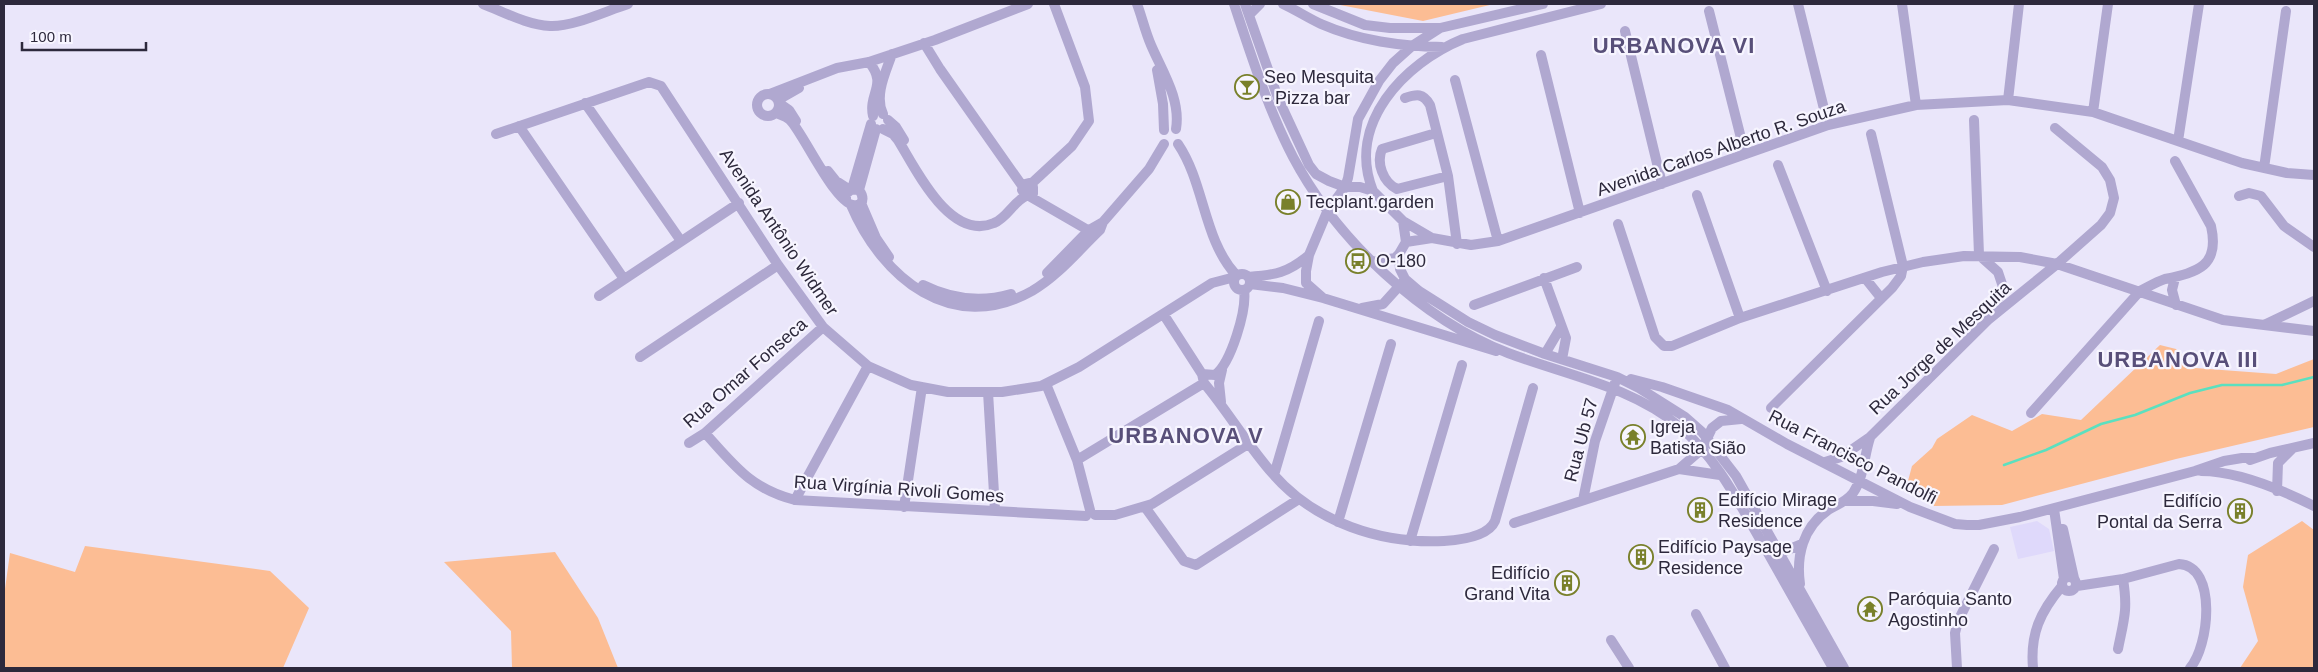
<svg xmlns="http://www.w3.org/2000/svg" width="2318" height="672" font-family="Arial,sans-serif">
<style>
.built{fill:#dfd9fb}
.green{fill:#fcbd94}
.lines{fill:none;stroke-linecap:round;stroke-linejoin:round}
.stream{stroke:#5be0bf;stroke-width:2.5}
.minor{stroke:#b0a8d0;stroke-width:10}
.labels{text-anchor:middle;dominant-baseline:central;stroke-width:4.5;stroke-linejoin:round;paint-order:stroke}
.poi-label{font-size:18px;fill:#2d293c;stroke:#f7f5ff;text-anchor:start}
.street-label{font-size:18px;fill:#2d293c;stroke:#f7f5ff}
.district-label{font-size:22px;font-weight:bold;letter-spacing:1px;fill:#584f79;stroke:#f7f5ff}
</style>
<rect width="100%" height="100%" fill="#eae6fa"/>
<path class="built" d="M2037,521L2049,529L2054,551L2018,559L2010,527Z"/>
<path class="green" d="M1335,4H1494L1423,21Z
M2160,345L2176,349L2195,368L2276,374L2314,359V427L2176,459L2002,505L1934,506L1908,481L1912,466L1932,448L1937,439L1972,415L2012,431L2042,414L2081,420Z
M2302,521L2314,530V668H2240L2258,641L2243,587L2248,555Z
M85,546L270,571L309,608L283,668H4V596L10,553L75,572Z
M555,552L598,618L618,668H512L511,631L444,562Z"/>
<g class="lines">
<path class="stream" d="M2004,465L2046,450L2101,424L2135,415L2190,393L2222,385H2282L2314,377"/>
<path class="minor" d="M483,4C504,12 527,25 550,26C573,27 606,11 628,4
M1137,4C1142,17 1145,31 1151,45C1162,71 1181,99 1176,129
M1234,4C1251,55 1268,109 1293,157C1337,240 1421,319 1508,353C1566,375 1631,386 1680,427C1717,458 1740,505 1764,546C1787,586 1810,627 1833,668
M1245,4L1278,98L1309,165L1316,174L1329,181L1345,187H1360L1373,191L1403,221L1406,242L1399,254L1400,269L1405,279L1419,291L1468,322L1495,335L1545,354L1617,377L1639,388L1685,417L1702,432L1736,476L1844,668
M1283,4C1296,10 1308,18 1321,24C1360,41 1400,46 1442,47
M1313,4L1365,25L1390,28H1439
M1798,4L1828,125
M1902,4L1916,105
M1709,11L1745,154
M1249,15L1260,4
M1625,31L1662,184
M924,43L940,69L1023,187
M1541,55L1580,213
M869,62C888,85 868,93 873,116
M1157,70L1163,104L1164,130
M1455,80L1498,241
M757 105a11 11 0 1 1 22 0a11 11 0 1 1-22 0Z
M770,94L837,68L869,62L935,40L1028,4
M1405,98C1417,94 1423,93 1430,105L1448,176L1457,244
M778,100L799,88
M2008,100L2019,4
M585,103L681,241
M779,103L789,110L796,121
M2093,112L2108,4
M776,113C781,115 786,116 790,120C803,132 838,211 857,205C865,203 863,195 859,190L852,189L846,194V199
M883,114C874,95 886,72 892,54
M888,120L896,127L904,140
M1974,120L1979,255L1998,272L2003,287L1991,314
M519,126L624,279
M883,129L893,134L898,140C916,169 950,242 994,223C1007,218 1013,202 1026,196C1028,195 1031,195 1033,194V187L1029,183L1025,184L1022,190L1027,196
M1436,133L1382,149C1376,163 1383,182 1397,189L1448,176
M496,134L649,82L661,86L778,265L823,327L868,366L911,385L948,392H1002L1041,386L1079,367L1212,283L1235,277
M2178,141L2199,4
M1178,144C1205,184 1203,239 1236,275
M1778,165L1827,291
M2264,168L2286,11
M828,171L836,181L850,190
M1031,184L1072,146L1089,121L1085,87L1054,4
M852,189L871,124
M859,190L876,129
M1373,191C1346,124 1404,63 1463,39L1601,4
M1697,195L1740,318
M1029,196L1093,233
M2239,196L2249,193L2261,196L2284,226L2314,247
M861,203L876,238L889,257
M851,205C882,278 952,336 1032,291C1059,275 1078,251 1100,230L1103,222L1149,169L1164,144
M1403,221L1432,238L1406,242
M1618,224L1655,337L1664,346H1672L1740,318L1882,272L1923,262L1964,256L2020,257L2057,264L2223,320L2314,331
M1432,238L1471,245L1498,241L1828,125L1916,105L2008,100L2093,112L2242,163L2287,173L2314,175
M1372,262L1395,258L1399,254
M1047,273L1089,230L1103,222
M1234 282a8 8 0 1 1 16 0a8 8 0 1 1-16 0Z
M1248,277C1275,275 1288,273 1309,255
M1544,278L1566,338L1562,359
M1865,278L1881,298
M2175,278L2172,290L2176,305
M1250,284L1283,288L1323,298L1496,351
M923,285C951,299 980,303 1011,294
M599,296L739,203
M1323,298L1306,283V271L1309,255L1327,212L1345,187L1348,178L1358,119L1379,81L1393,63L1412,46L1440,28L1543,4
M1474,305L1577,267
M1362,308L1383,304L1402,283
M1164,315L1202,374L1204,383C1229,413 1248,446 1273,474C1316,523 1381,544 1444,541C1460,540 1488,537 1495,521L1533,388
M2264,325L2314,301
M1545,354L1561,327
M640,357L778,265
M1202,374L1215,375C1231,363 1247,310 1244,290
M1631,379L1662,387L1728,410L1787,444L1910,507L1955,524L1967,525H1979L2020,517L2195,471L2224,461L2242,458H2254
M1046,384L1077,460L1090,510
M988,392L995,510
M1221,402L1219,383L1222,370
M1771,408L1892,288L1901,276L1903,266L1871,134
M2031,413L2140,291C2148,287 2156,282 2165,279C2198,272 2220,266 2211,226L2175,161
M705,433C734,465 751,489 795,500L1086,516
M689,443L705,433L823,327
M1077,460L1204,383
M2250,460L2270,453L2314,443
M1825,462L1841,457L1870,437L1989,319L2057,264L2101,225L2110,213L2114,198L2110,180L2102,167L2055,128
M1679,469L1702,449L1712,428L1721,421L1741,419
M2201,471C2237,471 2282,490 2314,506
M1274,475L1319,321
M2277,491L2278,463L2292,449
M795,500L868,366
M1583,500L1595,441L1615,383
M1846,501H1873L1897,504
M904,507L922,387
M1145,507L1184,561L1196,565L1299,499
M2054,509L2064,579
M1095,515H1115L1152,504L1248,444
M1338,522L1391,344
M1514,523L1679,469L1720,475
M2063,529L2074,578
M1410,541L1462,365
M1775,555L1802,544
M2062 584a7 7 0 1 1 14 0a7 7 0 1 1-14 0Z
M1800,584C1796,556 1803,527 1828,510C1838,504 1846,502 1853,493C1864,477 1864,456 1870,438
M2077,586L2123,579L2179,564C2218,566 2209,647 2190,668
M1696,614L1725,668
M1611,640L1629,668
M2118,649C2124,619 2128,610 2123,579
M1957,668L1955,633L1958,621L1994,549
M2033,668C2030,634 2040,612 2062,586"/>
</g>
<defs>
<symbol id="bar-ring" viewBox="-11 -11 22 22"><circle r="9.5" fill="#f7f5ff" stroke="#79802b" stroke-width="1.5"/><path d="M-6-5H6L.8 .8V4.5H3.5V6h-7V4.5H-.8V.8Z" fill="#79802b"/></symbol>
<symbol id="shop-ring" viewBox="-11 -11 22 22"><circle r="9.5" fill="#f7f5ff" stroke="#79802b" stroke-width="1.5"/><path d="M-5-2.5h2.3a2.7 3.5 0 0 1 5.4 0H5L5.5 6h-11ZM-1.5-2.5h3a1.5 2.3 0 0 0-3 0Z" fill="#79802b"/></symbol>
<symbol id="bus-ring" viewBox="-11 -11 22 22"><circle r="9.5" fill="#f7f5ff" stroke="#79802b" stroke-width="1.5"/><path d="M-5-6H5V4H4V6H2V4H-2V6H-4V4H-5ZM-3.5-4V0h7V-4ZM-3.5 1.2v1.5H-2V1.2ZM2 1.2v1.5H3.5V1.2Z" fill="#79802b"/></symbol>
<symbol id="temple-ring" viewBox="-11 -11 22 22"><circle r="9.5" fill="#f7f5ff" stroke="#79802b" stroke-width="1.5"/><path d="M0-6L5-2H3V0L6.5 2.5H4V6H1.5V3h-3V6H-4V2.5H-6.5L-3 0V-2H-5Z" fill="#79802b"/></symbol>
<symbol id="building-ring" viewBox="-11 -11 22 22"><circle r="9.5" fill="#f7f5ff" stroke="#79802b" stroke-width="1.5"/><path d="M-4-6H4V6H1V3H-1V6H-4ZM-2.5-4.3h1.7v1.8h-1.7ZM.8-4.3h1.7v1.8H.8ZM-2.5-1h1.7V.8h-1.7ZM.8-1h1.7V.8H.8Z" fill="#79802b"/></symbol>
</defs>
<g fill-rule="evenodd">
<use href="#bar-ring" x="1233" y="73" width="28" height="28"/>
<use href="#shop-ring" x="1274" y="188" width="28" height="28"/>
<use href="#bus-ring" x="1344" y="247" width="28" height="28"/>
<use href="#temple-ring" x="1619" y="423" width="28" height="28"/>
<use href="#building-ring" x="1686" y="496" width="28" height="28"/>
<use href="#building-ring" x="2226" y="497" width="28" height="28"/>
<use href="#building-ring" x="1627" y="543" width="28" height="28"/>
<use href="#building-ring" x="1553" y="569" width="28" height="28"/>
<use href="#temple-ring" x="1856" y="595" width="28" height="28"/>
</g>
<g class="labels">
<g class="poi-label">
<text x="1264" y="77">Seo Mesquita<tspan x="1264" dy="21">- Pizza bar</tspan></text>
<text x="1306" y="202">Tecplant.garden</text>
<text x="1376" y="261">O-180</text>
<text x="1650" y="427">Igreja<tspan x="1650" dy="21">Batista Sião</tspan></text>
<text x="1718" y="500">Edifício Mirage<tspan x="1718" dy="21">Residence</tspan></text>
<text x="2222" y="501" text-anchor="end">Edifício<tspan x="2222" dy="21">Pontal da Serra</tspan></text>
<text x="1658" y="547">Edifício Paysage<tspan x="1658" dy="21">Residence</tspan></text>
<text x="1550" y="573" text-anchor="end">Edifício<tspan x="1550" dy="21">Grand Vita</tspan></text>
<text x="1888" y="599">Paróquia Santo<tspan x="1888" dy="21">Agostinho</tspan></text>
</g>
<g class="street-label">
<text transform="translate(1721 148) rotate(-19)">Avenida Carlos Alberto R. Souza</text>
<text transform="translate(779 232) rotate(56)">Avenida Antônio Widmer</text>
<text transform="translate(1940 348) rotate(-43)">Rua Jorge de Mesquita</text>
<text transform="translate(745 373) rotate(-41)">Rua Omar Fonseca</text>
<text transform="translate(1581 440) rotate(-75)">Rua Ub 57</text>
<text transform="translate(1853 457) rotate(27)">Rua Francisco Pandolfi</text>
<text transform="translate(899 489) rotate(4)">Rua Virgínia Rivoli Gomes</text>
</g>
<g class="district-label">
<text x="1674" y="45">URBANOVA VI</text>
<text x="2178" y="359">URBANOVA III</text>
<text x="1186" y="435">URBANOVA V</text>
</g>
</g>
<rect width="2318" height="672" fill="none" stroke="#2d293c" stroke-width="10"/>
<path d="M22 42v8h124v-8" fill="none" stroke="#2d293c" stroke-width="2.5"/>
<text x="30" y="42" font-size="15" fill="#2d293c" stroke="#f7f5ff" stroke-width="4" paint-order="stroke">100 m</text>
</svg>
